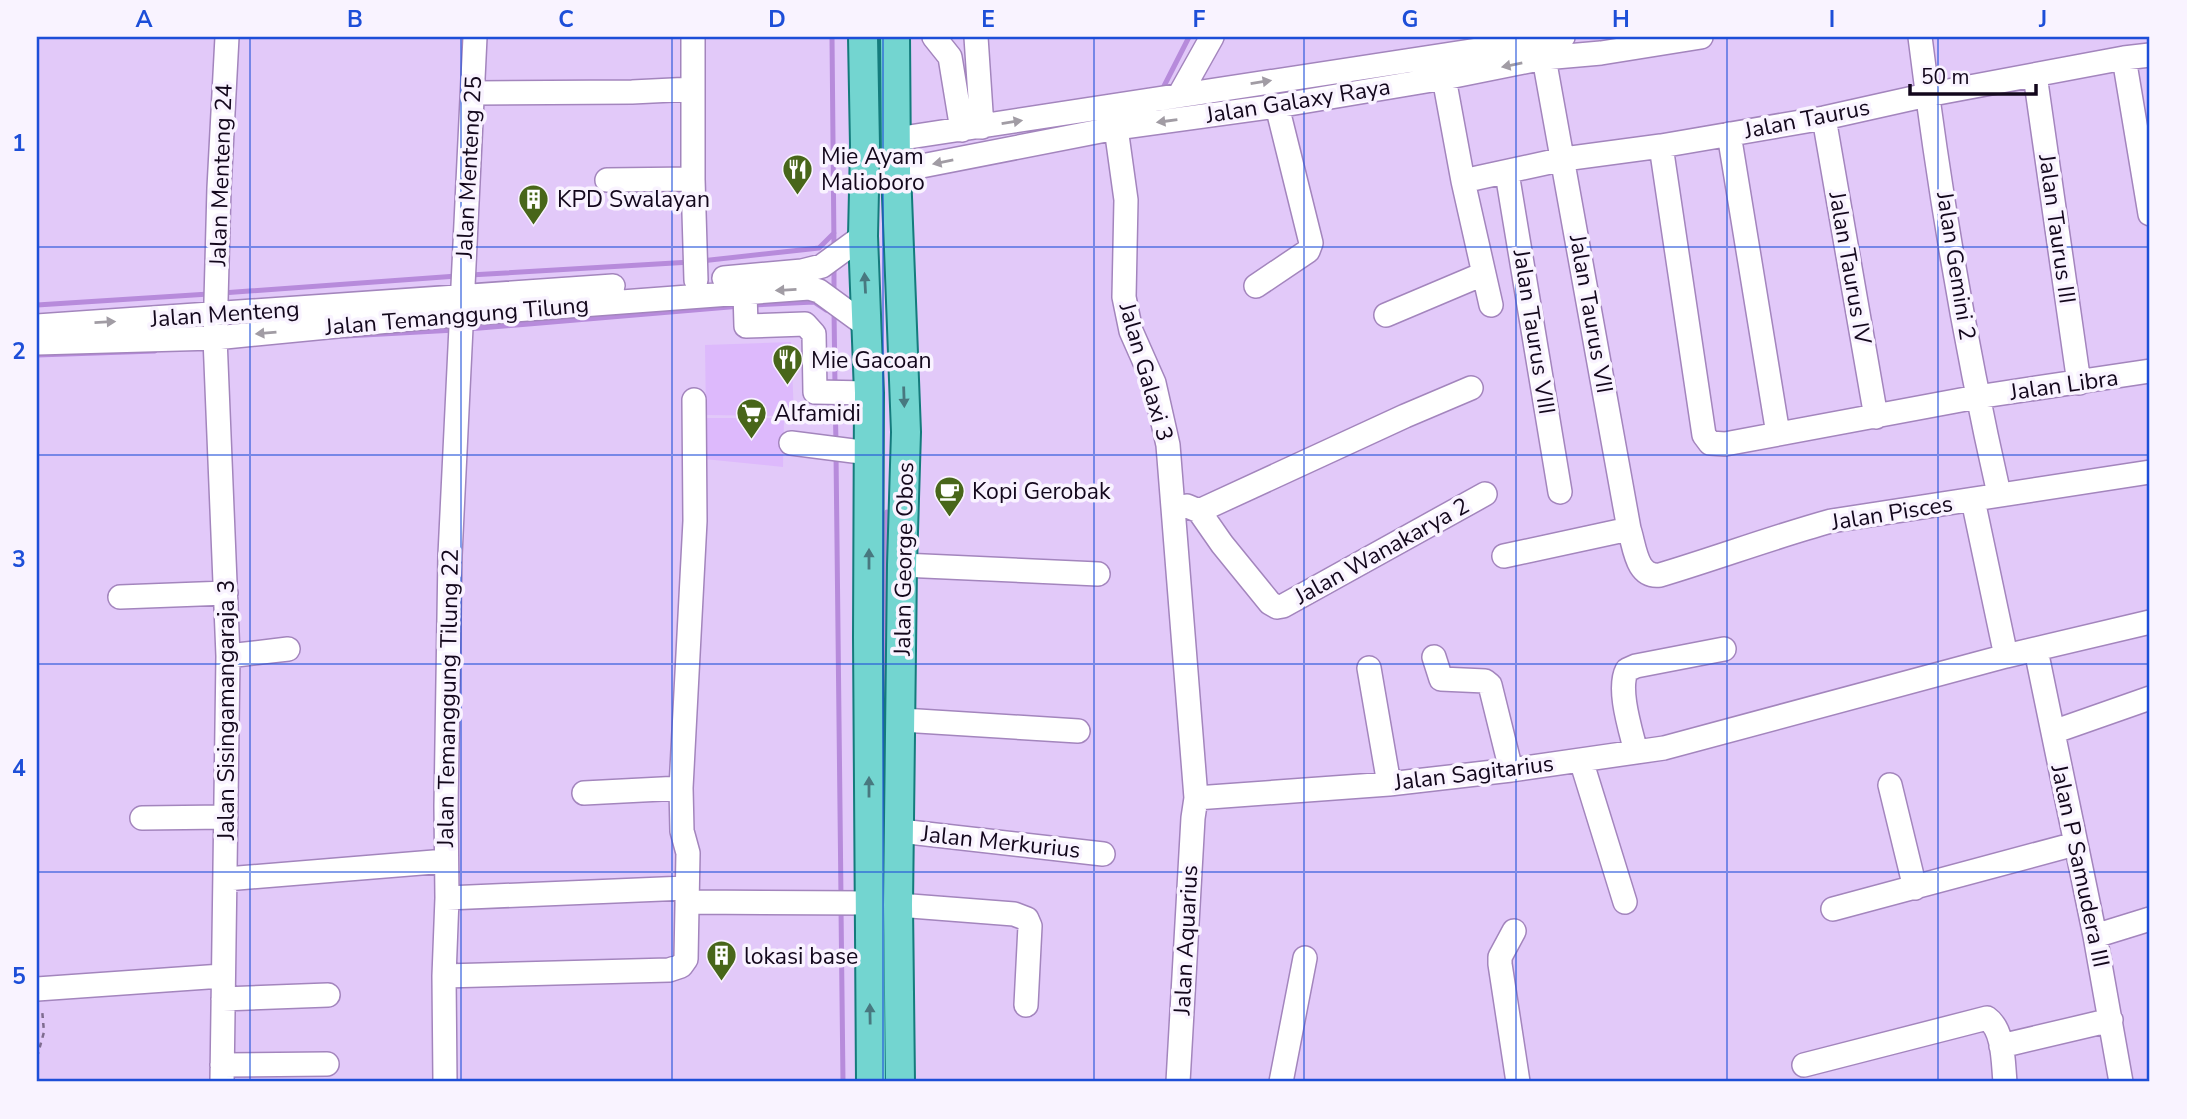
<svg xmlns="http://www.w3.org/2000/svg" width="2187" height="1119" font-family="'Nunito Sans',sans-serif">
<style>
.built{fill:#ddb9fc}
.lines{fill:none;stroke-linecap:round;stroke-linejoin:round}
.stream{stroke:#b78bdb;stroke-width:5}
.minor-casing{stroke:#a385bd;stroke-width:26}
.major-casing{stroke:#147b7c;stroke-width:32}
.path{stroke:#7f6c8f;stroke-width:2.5;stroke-dasharray:5 5;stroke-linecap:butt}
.minor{stroke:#fff;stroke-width:23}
.major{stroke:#73d5d0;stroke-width:28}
.oneway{fill:#a19ca4}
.oneway2{fill:#48787f}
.grid{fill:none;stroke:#1d4ed8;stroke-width:2;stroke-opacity:0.55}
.labels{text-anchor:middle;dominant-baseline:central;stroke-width:7;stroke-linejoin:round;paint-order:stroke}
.street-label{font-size:23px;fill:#13071c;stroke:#f9f3ff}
.poi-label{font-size:23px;fill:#13071c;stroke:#f9f3ff;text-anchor:start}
.neatline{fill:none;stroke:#1d4ed8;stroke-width:2.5}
.grid-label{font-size:23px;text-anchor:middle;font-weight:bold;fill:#1d4ed8}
</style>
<rect width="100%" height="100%" fill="#e2c9f9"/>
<path class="built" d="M791,342L794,416L706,415L705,345Z
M705,418H784L783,467L704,459Z"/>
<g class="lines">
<path class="stream" d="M832,37L834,247
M1162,90L1189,37
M701,261L819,248L834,233
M834,264V293
M470,275L691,262
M222,293L457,276
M37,305L209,294
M751,305L814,302L826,310
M834,309L835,387
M468,329L741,306
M346,336L455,330
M37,355L155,351
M835,397L836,443
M836,453L841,898
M885,856L887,512
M841,908L843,1082"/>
<defs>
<path id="minor" d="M693,37V179L696,280
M934,37L950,57L962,130
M976,37L982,127
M1920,37C1939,190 1965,344 1999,494
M1544,58L1629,529C1635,547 1636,578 1660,575C1717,558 1773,537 1831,521L2150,472
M2124,58L2150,214
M2035,75L2079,383
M1444,78L1463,181L1491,305
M474,93L632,92L693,89
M1180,94L1212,37
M1824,118L1876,417
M1116,128L1126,200L1124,297L1131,331L1154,383L1168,445L1196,798L1389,784L1511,770L1664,748L2006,656L2150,622
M1729,134L1778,434
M896,139L1563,37
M1661,146L1704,435L1710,443L1725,444L1977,397L2150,371
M896,171L1116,128L1277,106L1444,78L1544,58L1601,53L1701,37
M1507,173L1560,492
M607,180L693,179
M1463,181L1564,159L1661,146L1824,118L1927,95L2124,58L2150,55
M724,278L802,271L822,266L863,236
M1256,286L1308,251L1311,243L1277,106
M745,292L746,326L805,324L814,334L815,392L869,393
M1386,315L1483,274
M37,326L613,286
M37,343L215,338L461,314L809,288L819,291L867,326
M791,443L869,453
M1973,500L2006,656
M1187,506L1199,511L1405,416L1471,388
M1199,511L1222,544L1270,603L1277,607L1283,606L1485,494
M1504,556L1629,529
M902,565L1098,574
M120,597L226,593
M2036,650L2095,936L2121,1082
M228,656L288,649
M1434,657L1441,679L1485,681L1490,685L1511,770
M1369,668L1389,784
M902,720L1078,731
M2053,732L2150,698
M1636,752C1631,731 1617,689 1627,670L1636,666L1724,649
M1581,760L1625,902
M1890,785L1915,888
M584,793L681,788
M142,818L226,817
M900,831L1103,854
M226,879L446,861
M447,898L686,888
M687,902L869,903
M898,905L1014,914L1027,919L1030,926L1026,1005
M1833,909L2075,844
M1514,931L1500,957V964L1518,1082
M2095,936L2150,919
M444,976L669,970L681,966L686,959L688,853L682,831L681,788L695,521L694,400
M37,989L222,976
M223,999L328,995
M2001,1046L2111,1020
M222,1065L327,1064
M1804,1065L1987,1018C2004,1030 2003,1062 2005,1082
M222,1082L228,656L215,338L219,188L227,37
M445,1082L444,976L447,898L446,806L450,555L475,37
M1178,1082L1193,818L1196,798
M1281,1082L1305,958"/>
<path id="major" d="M863,37L865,146L863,236L869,393L868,637L871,1082
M895,37L896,171L906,432L902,565L898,905L900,1082"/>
</defs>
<use href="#minor" class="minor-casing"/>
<use href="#major" class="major-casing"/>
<path class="path" d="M37,1057L44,1032L42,1009"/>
<use href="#minor" class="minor"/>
<use href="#major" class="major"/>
</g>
<defs><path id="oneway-solid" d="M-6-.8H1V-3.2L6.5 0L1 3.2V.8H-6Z" transform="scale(1.75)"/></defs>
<g class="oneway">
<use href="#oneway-solid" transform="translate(1512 65) rotate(169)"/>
<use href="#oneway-solid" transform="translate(1261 82) rotate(-9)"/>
<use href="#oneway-solid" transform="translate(1167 121) rotate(172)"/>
<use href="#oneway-solid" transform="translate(1012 122) rotate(-9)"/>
<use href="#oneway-solid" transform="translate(943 162) rotate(169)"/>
<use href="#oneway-solid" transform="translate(786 290) rotate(177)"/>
<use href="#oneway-solid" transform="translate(105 322) rotate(-3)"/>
<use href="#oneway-solid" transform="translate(266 333) rotate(175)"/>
</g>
<g class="oneway2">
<use href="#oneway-solid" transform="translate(865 283) rotate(-93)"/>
<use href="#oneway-solid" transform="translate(904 397) rotate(88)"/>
<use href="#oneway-solid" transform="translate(869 559) rotate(-90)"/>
<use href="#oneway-solid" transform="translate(869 787) rotate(-90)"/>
<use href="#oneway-solid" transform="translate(870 1014) rotate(-91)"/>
</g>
<path class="grid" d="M250,37V1082M461,37V1082M672,37V1082M883,37V1082M1094,37V1082M1304,37V1082M1516,37V1082M1727,37V1082M1938,37V1082M37,247H2150M37,455H2150M37,664H2150M37,872H2150"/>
<defs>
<symbol id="restaurant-pin" viewBox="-11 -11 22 30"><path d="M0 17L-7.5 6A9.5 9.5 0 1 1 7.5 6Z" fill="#48661a" stroke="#f9f3ff"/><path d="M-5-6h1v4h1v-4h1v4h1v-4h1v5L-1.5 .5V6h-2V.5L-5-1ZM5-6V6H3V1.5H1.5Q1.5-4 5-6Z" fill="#fff"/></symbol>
<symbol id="building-pin" viewBox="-11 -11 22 30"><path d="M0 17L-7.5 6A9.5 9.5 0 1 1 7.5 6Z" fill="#48661a" stroke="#f9f3ff"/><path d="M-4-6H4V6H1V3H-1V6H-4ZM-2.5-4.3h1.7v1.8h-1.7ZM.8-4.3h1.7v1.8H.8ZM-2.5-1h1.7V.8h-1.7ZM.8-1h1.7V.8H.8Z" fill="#fff"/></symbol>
<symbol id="supermarket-pin" viewBox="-11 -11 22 30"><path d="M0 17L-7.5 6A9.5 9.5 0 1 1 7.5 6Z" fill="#48661a" stroke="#f9f3ff"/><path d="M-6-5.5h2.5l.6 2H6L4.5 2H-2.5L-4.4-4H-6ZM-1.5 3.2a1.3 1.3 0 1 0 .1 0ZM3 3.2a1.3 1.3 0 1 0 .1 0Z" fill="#fff"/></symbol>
<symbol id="cafe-pin" viewBox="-11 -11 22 30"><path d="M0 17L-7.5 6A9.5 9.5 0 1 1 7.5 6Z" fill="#48661a" stroke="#f9f3ff"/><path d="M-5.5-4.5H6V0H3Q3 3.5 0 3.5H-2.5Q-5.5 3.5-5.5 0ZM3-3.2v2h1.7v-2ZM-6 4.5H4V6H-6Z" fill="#fff"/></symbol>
</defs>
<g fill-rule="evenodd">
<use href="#restaurant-pin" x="780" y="152" width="35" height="47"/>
<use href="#building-pin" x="516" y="182" width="35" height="47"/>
<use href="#restaurant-pin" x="770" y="342" width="35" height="47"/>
<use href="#supermarket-pin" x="734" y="396" width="35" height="47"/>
<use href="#cafe-pin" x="932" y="474" width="35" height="47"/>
<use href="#building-pin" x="704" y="938" width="35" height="47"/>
</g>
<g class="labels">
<g class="street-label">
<text transform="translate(1298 101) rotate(-9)">Jalan Galaxy Raya</text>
<text transform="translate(1807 119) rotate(-11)">Jalan Taurus</text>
<text transform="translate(469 167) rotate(-87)">Jalan Menteng 25</text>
<text transform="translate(221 175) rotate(-88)">Jalan Menteng 24</text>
<text transform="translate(2057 229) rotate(82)">Jalan Taurus III</text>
<text transform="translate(1956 266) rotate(81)">Jalan Gemini 2</text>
<text transform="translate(1850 268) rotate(80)">Jalan Taurus IV</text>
<text transform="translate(225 314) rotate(-4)">Jalan Menteng</text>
<text transform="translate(1591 314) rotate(80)">Jalan Taurus VII</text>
<text transform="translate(457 316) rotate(-5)">Jalan Temanggung Tilung</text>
<text transform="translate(1534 332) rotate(81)">Jalan Taurus VIII</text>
<text transform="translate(1146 372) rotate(74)">Jalan Galaxi 3</text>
<text transform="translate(2064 385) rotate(-8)">Jalan Libra</text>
<text transform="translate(1892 513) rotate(-9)">Jalan Pisces</text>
<text transform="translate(1382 551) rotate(-29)">Jalan Wanakarya 2</text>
<text transform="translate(904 559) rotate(-89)">Jalan George Obos</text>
<text transform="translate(448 698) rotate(-89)">Jalan Temanggung Tilung 22</text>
<text transform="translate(226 710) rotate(-90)">Jalan Sisingamangaraja 3</text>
<text transform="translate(1474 773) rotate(-7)">Jalan Sagitarius</text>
<text transform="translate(1001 842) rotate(6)">Jalan Merkurius</text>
<text transform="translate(2080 866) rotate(78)">Jalan P Samudera III</text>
<text transform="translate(1186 940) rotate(-87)">Jalan Aquarius</text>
</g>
<g class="poi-label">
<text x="821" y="156">Mie Ayam<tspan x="821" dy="26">Malioboro</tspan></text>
<text x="557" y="199">KPD Swalayan</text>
<text x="811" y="360">Mie Gacoan</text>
<text x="774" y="413">Alfamidi</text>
<text x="972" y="491">Kopi Gerobak</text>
<text x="744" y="956">lokasi base</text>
</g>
</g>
<rect width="2187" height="1119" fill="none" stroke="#f9f3ff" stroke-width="77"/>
<path d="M1910 84v10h126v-10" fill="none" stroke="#13071c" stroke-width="3.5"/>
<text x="1921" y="84" font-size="21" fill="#13071c" stroke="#f9f3ff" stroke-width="5" paint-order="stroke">50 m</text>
<rect x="38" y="38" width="2110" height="1042" class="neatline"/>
<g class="grid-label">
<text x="144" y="27">A</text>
<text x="355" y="27">B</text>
<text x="566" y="27">C</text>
<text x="777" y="27">D</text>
<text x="988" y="27">E</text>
<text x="1199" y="27">F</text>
<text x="1410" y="27">G</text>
<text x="1621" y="27">H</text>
<text x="1832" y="27">I</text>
<text x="2043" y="27">J</text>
<text x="19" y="151">1</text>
<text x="19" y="359">2</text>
<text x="19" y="567">3</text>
<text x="19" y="776">4</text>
<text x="19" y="984">5</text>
</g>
</svg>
